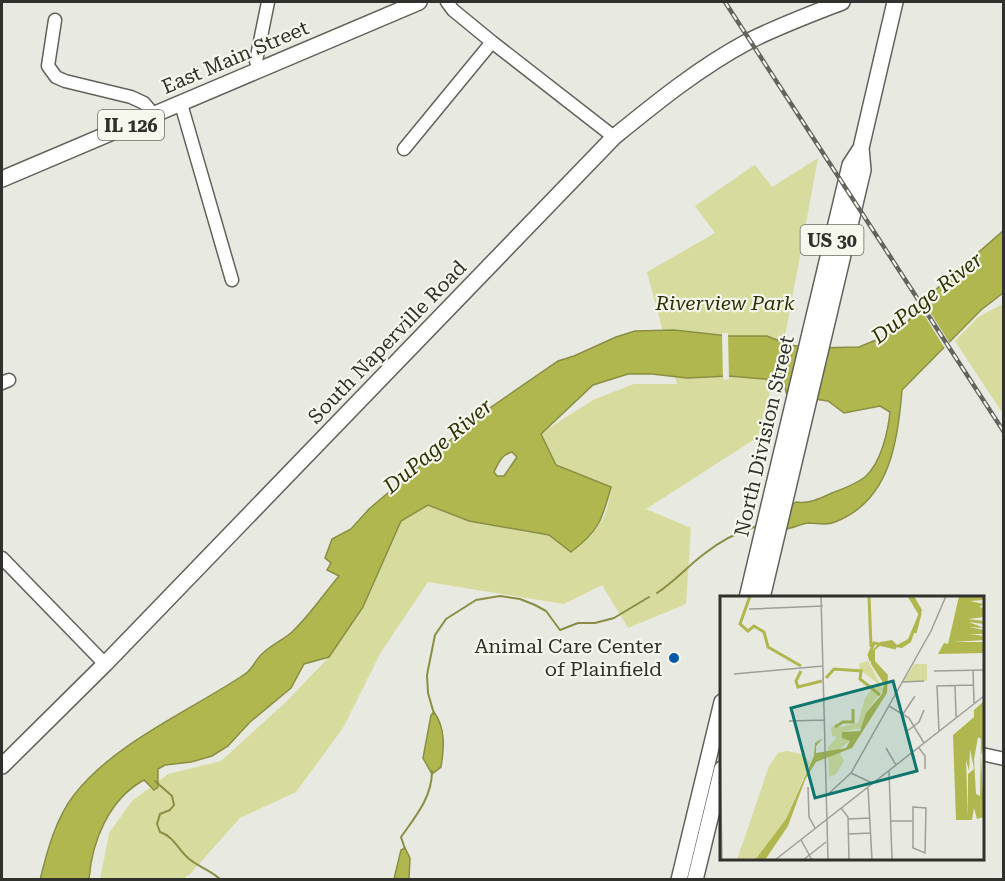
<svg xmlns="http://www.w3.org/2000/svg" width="1005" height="881" font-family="'Roboto Serif',serif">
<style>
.green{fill:#d7dc9e}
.water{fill:#b1b74f;stroke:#8a8e44;stroke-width:1.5;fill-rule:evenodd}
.pier{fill:#e8e9e0}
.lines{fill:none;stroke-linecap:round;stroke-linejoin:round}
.stream{stroke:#8a8e44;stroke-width:2}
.minor-casing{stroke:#61625a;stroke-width:15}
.major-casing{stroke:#61625a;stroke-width:18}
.minor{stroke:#fff;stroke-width:12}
.major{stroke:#fff;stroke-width:15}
.rail-casing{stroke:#64645f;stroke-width:4.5}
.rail{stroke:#f6f7ed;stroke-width:2;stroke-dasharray:7;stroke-linecap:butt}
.poi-dot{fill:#005aa7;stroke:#f6f7ed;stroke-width:2}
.labels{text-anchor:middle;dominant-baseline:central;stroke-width:4.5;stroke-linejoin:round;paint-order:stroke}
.shield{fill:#f6f7ed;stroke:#6b6c66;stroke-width:1.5}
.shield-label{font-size:18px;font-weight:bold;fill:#30302c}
.street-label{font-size:20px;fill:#30302c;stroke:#f6f7ed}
.park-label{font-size:20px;font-style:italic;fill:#2f3103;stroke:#f6f7ed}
.poi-label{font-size:20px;fill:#30302c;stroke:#f6f7ed;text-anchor:end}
.water-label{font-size:21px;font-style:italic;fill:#2f3103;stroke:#f6f7ed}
.inset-river{fill:none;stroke:#b1b74f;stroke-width:3}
.inset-road{fill:none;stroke:#9e9f98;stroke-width:1.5}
.view{fill:#0f766e;fill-opacity:0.15;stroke:#0f766e;stroke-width:3}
.inset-edge{fill:none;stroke:#30302c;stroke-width:3}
</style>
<rect width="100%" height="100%" fill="#e8e9e0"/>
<path class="green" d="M818,158L787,326L758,437L646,509L691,528L686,604L628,628L602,585L564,604L428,582L381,652L343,728L296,792L240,818L190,874L183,879L100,880L109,833L132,801L168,774L221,761L287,701L329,657L369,591L401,521L428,505L503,525L550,535L571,552C596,533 608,520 611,487C595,478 570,478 556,465C549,458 545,443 540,434L593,400L634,384H677L647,272L715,233L695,206L753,166L755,165L772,187Z
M1003,304V414L955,341L978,317Z"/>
<path class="water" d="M1003,231V293L981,310L902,390C898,441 890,501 835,522C826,526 818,523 808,523C801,524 793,528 786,529L792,505L796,502C809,504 819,499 832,493C843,489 856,484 865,477C881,463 888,432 890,412L880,406L844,413L828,401L787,395L784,384L776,380L729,376L687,378L652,374H628L593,385L541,434L556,465L611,487C602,520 599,531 571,552L549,535L469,521L428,505L401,521L363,607L329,657L304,664L291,688L250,722L228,746L212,756L191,762L165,765L158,769V787L154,790L144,780C109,799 92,841 89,879L40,880C47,851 56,818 74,795C115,742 190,711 245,674C253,669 255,660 262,654C271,645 283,640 292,632C310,615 323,595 339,576L327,570L331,563L325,558L332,539L351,529L369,509L481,414L558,361L574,356L616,337L635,331L674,330L729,336H767L790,345L812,348L859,347L900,330L909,320L918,305ZM512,452L517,457L504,476H497L494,472C499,462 501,455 512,452Z
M434,712C446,729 444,748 441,767L432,774L423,758L431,715Z
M405,848L410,858L409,879H394L401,850Z"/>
<path class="pier" d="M921,298L951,345L946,350L916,302Z
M722,333H728L729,379L723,380Z"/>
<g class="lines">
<path class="stream" d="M657,593C674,582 688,566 704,554C720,541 738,532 757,526
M434,714L428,693L427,675L435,635L446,619L476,600L500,596L520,599L535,605L546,611L560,630L578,623H595L614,618L649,597
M155,781L172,796L174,805L170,810L160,814L157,824L160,832C173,836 178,849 188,858C198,867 211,870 221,880
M405,849L401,837C416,816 432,797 432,771"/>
<defs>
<path id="minor" d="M447,2L453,10L492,42L614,137
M55,20L48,66L56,77L65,81L131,97L144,103L154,115
M260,69L256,61L268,2
M181,104L232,280
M404,149L492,42
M2,383L9,380
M2,558L105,664
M982,754L1004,759"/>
<path id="major" d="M2,179L419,2
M747,598L850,165L861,148
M762,598L863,170L861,148L895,2
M2,766L105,664L614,137C657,102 700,67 749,41C779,26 811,14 842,2
M679,880L722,702
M695,880L722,769"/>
</defs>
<use href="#minor" class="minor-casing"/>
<use href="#major" class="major-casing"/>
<use href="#minor" class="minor"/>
<use href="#major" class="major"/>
<defs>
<path id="rail" d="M725,2L1004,432"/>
</defs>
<use href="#rail" class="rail-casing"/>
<use href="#rail" class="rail"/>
</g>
<circle class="poi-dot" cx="674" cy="658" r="6"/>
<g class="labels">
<g class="shield">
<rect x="98" y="110" width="66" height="30" rx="4.5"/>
<rect x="800.5" y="225" width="63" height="30" rx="4.5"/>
</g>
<g class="shield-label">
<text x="131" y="125">IL 126</text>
<text x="832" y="240">US 30</text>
</g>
<g class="street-label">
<text transform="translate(235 57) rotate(-23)">East Main Street</text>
<text transform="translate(387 342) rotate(-46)">South Naperville Road</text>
<text transform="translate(764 436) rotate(-77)">North Division Street</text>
</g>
<g class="park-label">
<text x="725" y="303">Riverview Park</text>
</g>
<g class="poi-label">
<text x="662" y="646">Animal Care Center<tspan x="662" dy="23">of Plainfield</tspan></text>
</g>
<g class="water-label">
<text transform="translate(927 298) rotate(-38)">DuPage River</text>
<text transform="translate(438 446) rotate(-40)">DuPage River</text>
</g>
</g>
<g transform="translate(720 596)">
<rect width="264" height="264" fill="#e8e9e0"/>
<path d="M148,65L163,93L146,117L142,132L122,136V142L130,145L118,154L124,165L116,178L109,181L108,151L117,141L112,140L111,132L116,128L120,131L138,127L145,102L157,87L139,73L140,67ZM194,68H207V85H184ZM67,155L81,158L90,166L66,223L37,263L17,264L49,170L58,157Z" fill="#d7dc9e"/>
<path d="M188,0H194L202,14L191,46L182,52L161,49L155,54V65L168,79L167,97L132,152L96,166L85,184L68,230L45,264H35L66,223L94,160L95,147L103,142L96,150V157L126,152L130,145L122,142V136L140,135L146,117L162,98L164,88L151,68L150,57L160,46L172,44L177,49L188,43L199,17ZM239,0L264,1V4L250,5L264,8L259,11L264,12V21L248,23L264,25V28L249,26L264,32L249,31L264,34V38H250L264,40V44L234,46H264V57L218,58L224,47L228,48ZM264,105V162L263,153L261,159L264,221L257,223L254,212L252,224H236L233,139L254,121V114ZM258,141L261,143L260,200L256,198L254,163ZM250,153L254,173L248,178V222L246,164L249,175Z" fill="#b1b74f" fill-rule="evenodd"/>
<path class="inset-river" d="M30,0L20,28L28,35L34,30L44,36L48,51L81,70M149,0L151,51M189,0L200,18L195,37M151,65L149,59L154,47L176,52M81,75L76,85L78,91L102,85M106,82L114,73L141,75L140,83L160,99M115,131L123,126H133V113"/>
<path class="inset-road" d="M101,0L108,264M29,13L103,10M253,74L254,107M214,75L264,74M14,78L103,70M183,86L204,85M235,89L236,121M169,110L189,122L204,147M183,118L195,100M69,125L104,124M219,135L217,90L253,89M186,136L199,126L204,114M166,152L176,169M199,152L205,160V173M0,158L2,264M169,175L172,264M131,177L152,187M88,191L89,221L95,232M148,192L152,264M106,200L131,177L211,35L226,0M193,211L206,212L205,257L193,252ZM121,212L128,221L129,264M128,223L150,222M171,225H192M128,238L151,237M81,244L92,264M55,264L264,100M83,264L106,246"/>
<path class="view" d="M173,85L197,175L95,202L71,112Z"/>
<rect width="264" height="264" class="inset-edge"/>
</g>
<rect width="1005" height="881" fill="none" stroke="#30302c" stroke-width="6"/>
</svg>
